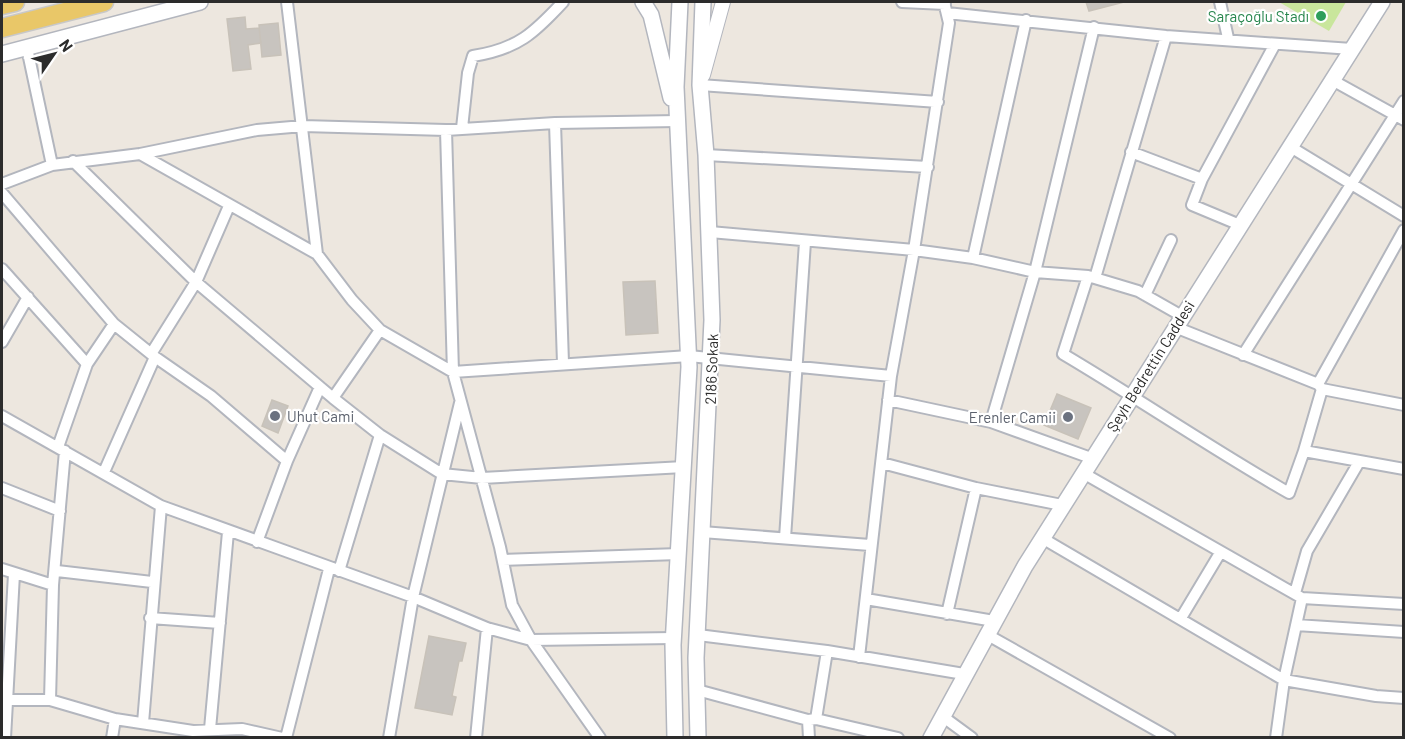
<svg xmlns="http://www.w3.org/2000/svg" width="1405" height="739" font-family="Barlow,sans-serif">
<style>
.pitch{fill:#c9e69c}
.building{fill:#c8c4bf;stroke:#c8c2b9;stroke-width:1.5}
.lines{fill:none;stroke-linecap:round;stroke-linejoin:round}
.minor-casing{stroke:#b3b6be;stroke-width:14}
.tertiary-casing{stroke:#b3b6be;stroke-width:16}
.secondary-casing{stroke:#b3b6be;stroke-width:18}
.primary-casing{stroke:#c8c8c8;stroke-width:21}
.minor{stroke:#fff;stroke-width:10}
.tertiary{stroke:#fff;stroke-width:14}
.secondary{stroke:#fff;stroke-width:15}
.primary{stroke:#e9c768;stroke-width:18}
.leisure-dot{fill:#2e9e5b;stroke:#fff;stroke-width:2}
.worship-dot{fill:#6b7280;stroke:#fff;stroke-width:2}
.labels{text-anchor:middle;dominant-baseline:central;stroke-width:4.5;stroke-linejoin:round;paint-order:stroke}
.leisure-label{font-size:15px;fill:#27864d;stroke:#fff;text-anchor:end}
.street-label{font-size:15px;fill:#2c2c2c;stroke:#fff}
.worship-label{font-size:15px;fill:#5b616d;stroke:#fff;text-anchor:start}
</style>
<rect width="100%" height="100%" fill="#ede7df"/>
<path class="pitch" d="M1279,2H1346L1329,31Z"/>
<path class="building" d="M1086,2H1124L1089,11Z
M245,17L246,29L259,28L261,43L248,45L251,69L233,71L227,19Z
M278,23L281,55L262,57L259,25Z
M655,281L658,333L626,335L623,282Z
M1057,394L1091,408L1078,439L1044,425Z
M272,400L288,406L278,433L262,426Z
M429,636L466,643L462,661H459L452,696L456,697L452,715L415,708Z"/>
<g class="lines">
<defs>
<path id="minor" d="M287,2L317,254
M902,2L945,4
M1220,2L1228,38
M947,13L1166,36L1352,49
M27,48L52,165
M1332,80L1404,120
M700,85L938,102
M555,123L563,363
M462,128L468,73L473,56C518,49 534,33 563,2
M446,130L453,372L500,547L512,605L531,640L674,638
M1289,146L1404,216
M1131,152L1202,179
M140,154L317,254L352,300L380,330L453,372L689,356L891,376
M706,155L928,167
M73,161L196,282L333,398L380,435L442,474L482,478L684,467
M2,184L52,165L140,154L257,130L303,126L446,130L555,123L678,121
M2,193L114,324L155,357L211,396L287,461
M1240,225L1192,205L1202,179L1275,44
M710,232L914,250L973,258L1035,272L1088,276L1138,291L1182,316
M973,258L1026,20
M2,269L87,364
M1088,276L1063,354C1139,399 1212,449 1289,493L1304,451L1404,469
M1095,278L1166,36
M1145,295L1171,240
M1175,327L1318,384L1322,389L1404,405
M2,342L28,297
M151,354L196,282L229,206
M1243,355L1404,101
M1318,384L1404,230
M333,398L380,330
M888,400L991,422L1091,458
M2,416L161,506L413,597L487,628L531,640L600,738
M991,422L1035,272L1094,27
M58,447L87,364L114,324
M1304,451L1322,389
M882,463L976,488L1062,505
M104,472L155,357
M1083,473L1302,598L1404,604
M2,488L60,511
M702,532L870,545
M785,538L805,242
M1042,538L1284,680L1376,696L1404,698
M257,542L287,461L320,387
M503,560L679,554
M2,569L53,585
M57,571L152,582
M339,571L380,435
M1295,593L1307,551L1359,462
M866,599L994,621
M947,614L976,488
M150,618L220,623
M1181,618L1220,553
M1296,625L1404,632
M986,634L1170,738
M698,635L827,651L964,674
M859,657L891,376L914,250L949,23L944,2
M697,690L808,720L816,719L898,738
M9,700H50L115,719L193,731L242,729L282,738
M50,700L53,585L65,451
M942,716L972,738
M816,719L827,651
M808,720L809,738
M143,723L161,506
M210,729L228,532
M5,738L14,574
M112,738L115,719
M286,738L329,569
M389,738L413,597L460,403
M476,738L487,628
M1276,738L1284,680L1302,598"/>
<path id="tertiary" d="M703,75L723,2"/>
<path id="secondary" d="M643,2L651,15L671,98
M2,54L200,2
M675,738L673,645L689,367L676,87L680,2
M698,738L696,658L712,320L706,155L700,85L703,2
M931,738L1025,566L1382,2"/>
<path id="primary" d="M2,5L15,2
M2,28L104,2"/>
</defs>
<use href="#minor" class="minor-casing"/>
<use href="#tertiary" class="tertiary-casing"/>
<use href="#secondary" class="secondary-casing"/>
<use href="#primary" class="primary-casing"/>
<use href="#minor" class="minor"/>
<use href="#tertiary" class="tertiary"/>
<use href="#secondary" class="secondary"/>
<use href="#primary" class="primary"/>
</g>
<circle class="leisure-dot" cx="1321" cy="16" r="6"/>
<g class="worship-dot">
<circle cx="275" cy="416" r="6"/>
<circle cx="1068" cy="417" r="6"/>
</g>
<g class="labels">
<g class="leisure-label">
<text x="1309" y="16">Saraçoğlu Stadı</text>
</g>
<g class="street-label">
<text transform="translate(1150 366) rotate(-58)">Şeyh Bedrettin Caddesi</text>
<text transform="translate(711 369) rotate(-88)">2186 Sokak</text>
</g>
<g class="worship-label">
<text x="287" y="416">Uhut Cami</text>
<text x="1056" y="417" text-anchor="end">Erenler Camii</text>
</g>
</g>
<rect width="1405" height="739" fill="none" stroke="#2c2c2c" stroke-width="6"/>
<g transform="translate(54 54) rotate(55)" stroke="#ffffff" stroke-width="4.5" paint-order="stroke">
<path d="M0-4.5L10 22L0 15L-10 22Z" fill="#2c2c2c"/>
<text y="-9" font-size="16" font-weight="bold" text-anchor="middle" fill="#2c2c2c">N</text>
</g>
</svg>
